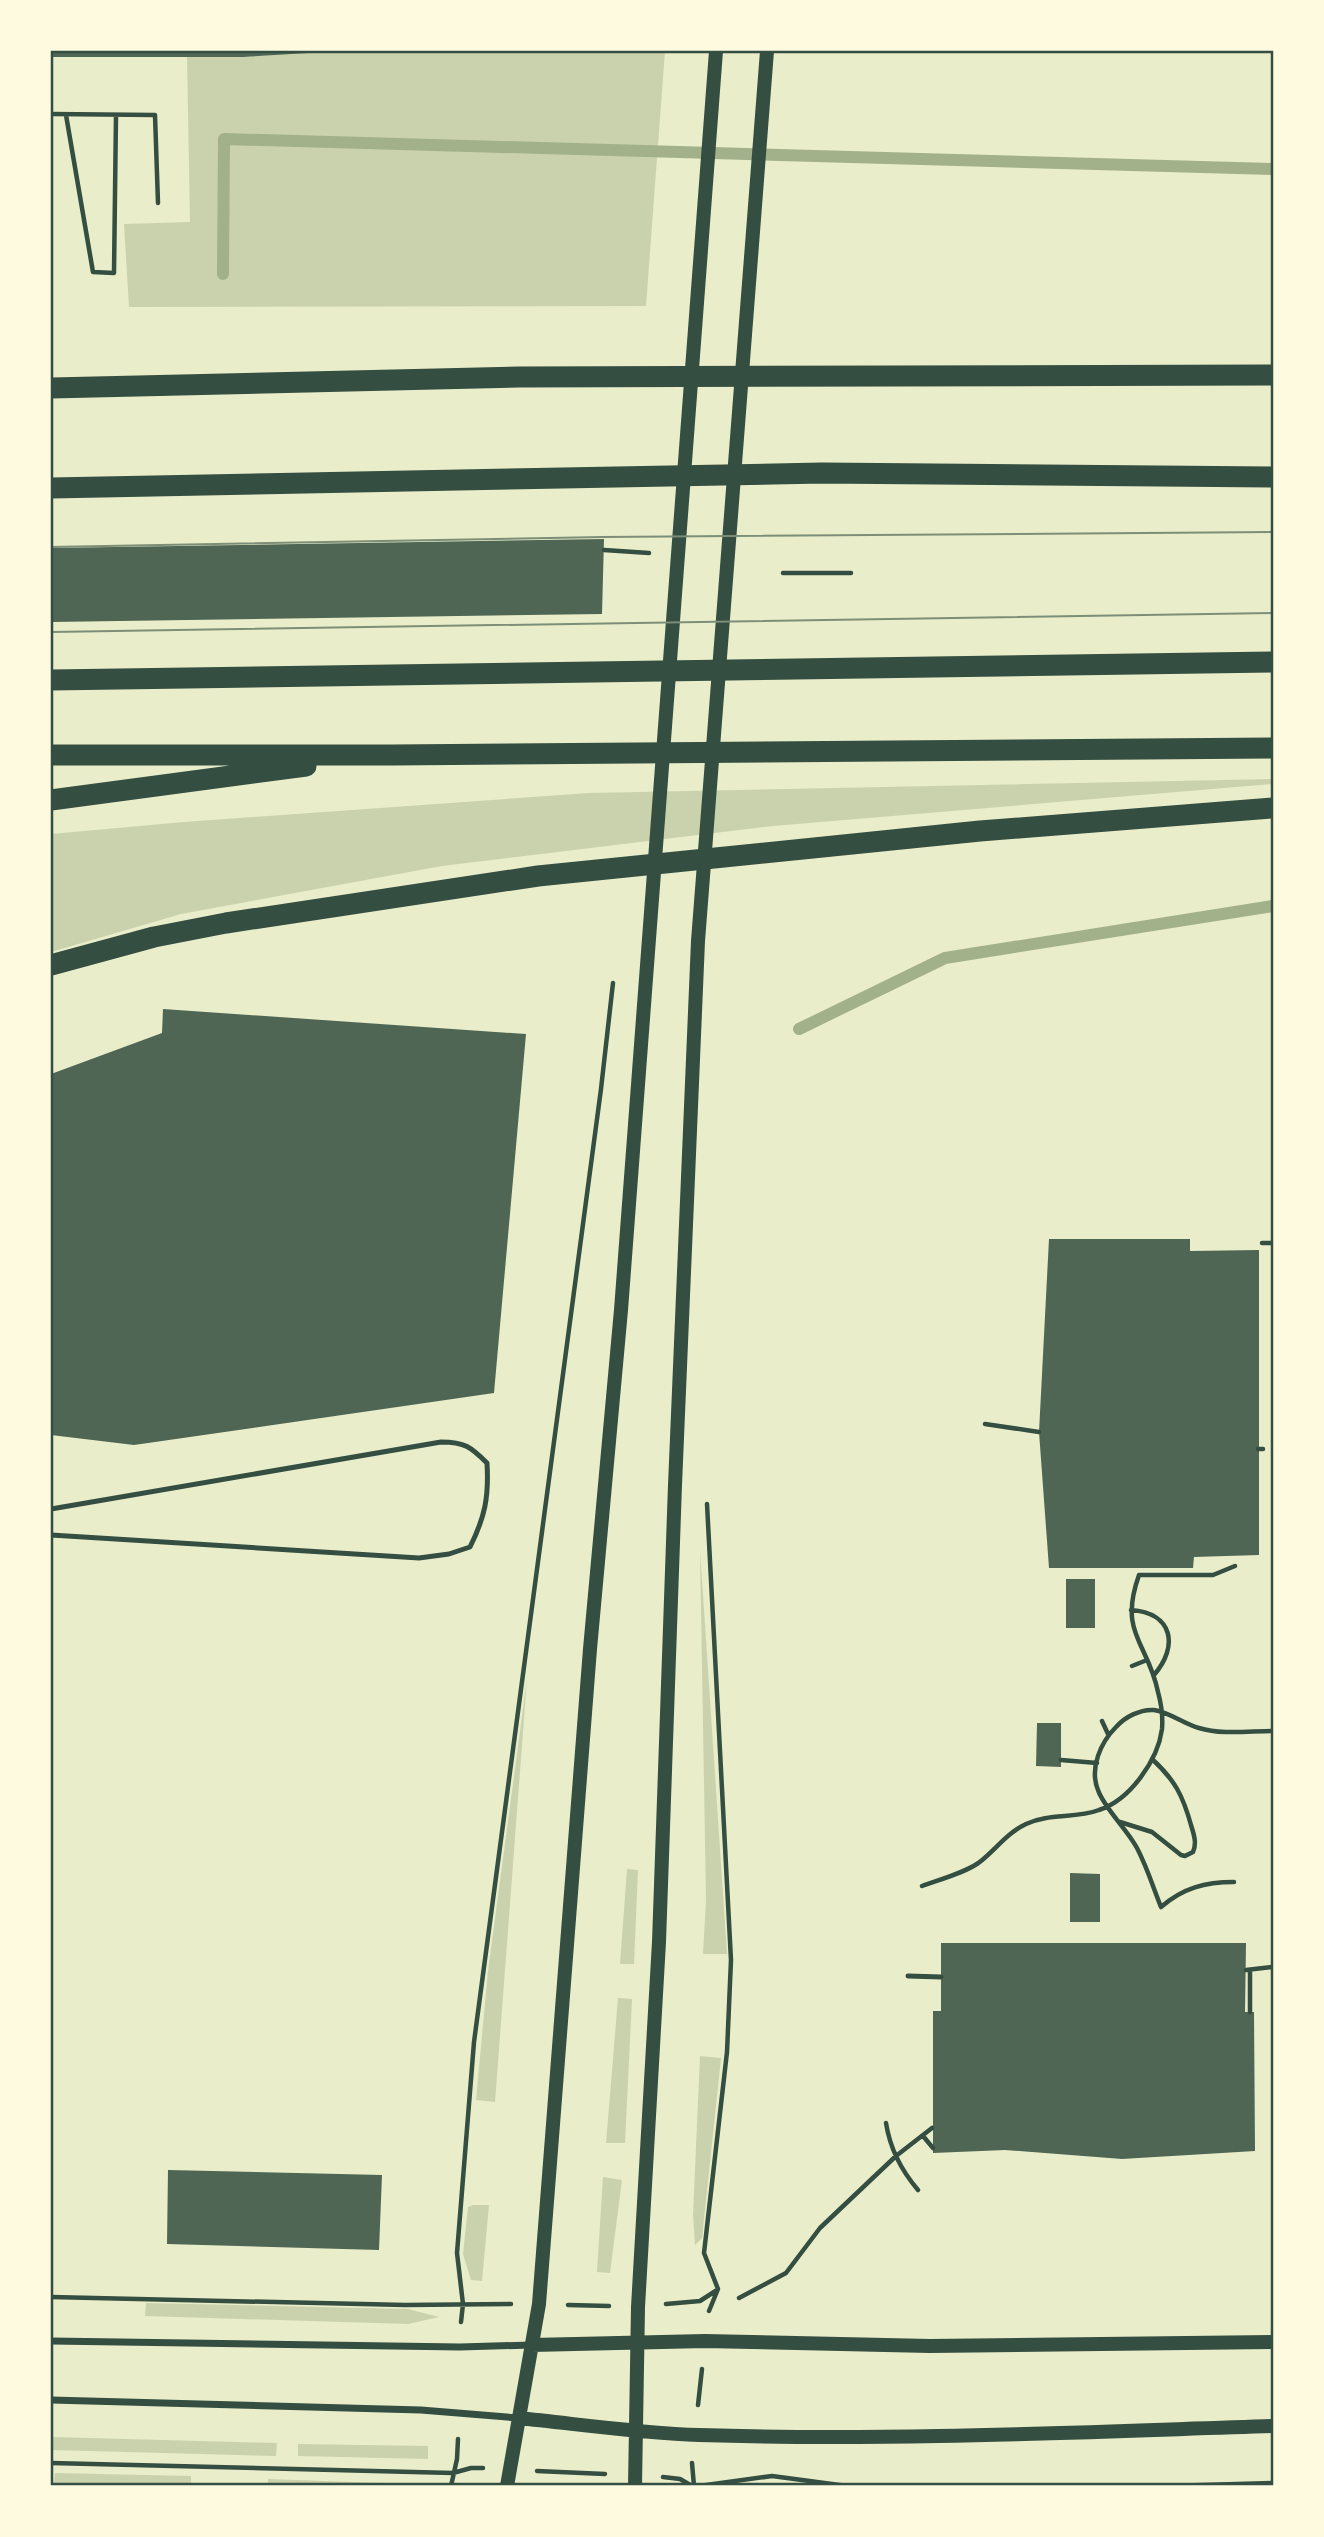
<svg xmlns="http://www.w3.org/2000/svg" width="1324" height="2537" font-family="'Nunito Sans',sans-serif">
<style>
.green{fill:#cad2ad}
.lines{fill:none;stroke-linecap:round;stroke-linejoin:round}
.stream{stroke:#a3b18a;stroke-width:12}
.building{fill:#4f6655}
.path{stroke:#344e41;stroke-width:4.5}
.service{stroke:#344e41;stroke-width:5}
.minor{stroke:#344e41;stroke-width:7}
.secondary{stroke:#344e41;stroke-width:14}
.motorway{stroke:#344e41;stroke-width:21}
.tram{stroke:#7c8e77;stroke-width:2}
.neatline{fill:none;stroke:#344e41;stroke-width:2.5}
</style>
<rect width="100%" height="100%" fill="#e9edc9"/>
<path class="green" d="M323,51H665L646,306L129,307L124,224L190,222L187,57H243Z
M1273,779V784L773,826L442,866L181,914L51,952V834L184,822L589,793Z
M700,1550L727,1954H703L706,1900Z
M527,1679L495,2102L476,2100L488,1971Z
M627,1869L638,1870L634,1964H620Z
M618,1998L632,1999L625,2143H606Z
M700,2056L721,2058L702,2238L695,2245L693,2215Z
M603,2177L622,2180L610,2273L597,2272Z
M473,2205H489L482,2281L471,2280L463,2254L468,2207Z
M146,2303L408,2309L439,2317L408,2324L145,2316Z
M51,2437L277,2443L276,2456L51,2450Z
M298,2444L428,2446V2459L298,2456Z
M55,2473L191,2476V2486H102L54,2483Z
M268,2479L437,2485V2486H268Z"/>
<g class="lines">
<path class="stream" d="M223,274L224,139L1273,169
M799,1029L945,958L1273,906"/>
</g>
<path class="building" d="M51,51H308V53L243,57H51Z
M604,539L602,614L51,622V548Z
M163,1009L526,1034L494,1393L134,1445L51,1435V1074L162,1033Z
M1049,1239H1190V1251L1259,1250V1555L1194,1557L1193,1568H1049L1039,1432Z
M1066,1579H1095V1628H1066Z
M1037,1723H1061V1767L1036,1766Z
M1070,1873L1100,1874V1922H1070Z
M941,1943H1246L1245,2012H1254L1255,2151L1122,2159L1005,2150L933,2153V2011H941Z
M168,2170L382,2175L379,2250L167,2244Z"/>
<g class="lines">
<path class="path" d="M51,114L155,115L158,203
M66,115L93,272L114,273L116,115
M604,550L649,553
M783,573H851
M1262,1243H1273
M985,1424L1039,1432
M1258,1449H1263
M707,1504L731,1960L727,2052L704,2253L718,2289L709,2311
M1131,1610C1173,1613 1179,1646 1154,1675
M1132,1666L1147,1660
M1102,1721L1108,1734
M1061,1760L1097,1763
M1120,1822L1152,1832L1181,1855L1185,1856L1193,1852C1197,1843 1194,1835 1191,1825C1183,1796 1175,1780 1152,1759
M1234,1882C1205,1882 1183,1888 1161,1907C1153,1887 1147,1867 1137,1848C1127,1829 1104,1808 1098,1790C1089,1768 1101,1742 1116,1727C1125,1717 1140,1709 1154,1710C1169,1712 1184,1724 1199,1728C1222,1735 1249,1731 1273,1731
M922,1886C938,1880 968,1872 981,1861C997,1848 1007,1833 1026,1824C1049,1813 1075,1819 1099,1810C1130,1800 1158,1760 1162,1729C1163,1717 1161,1703 1158,1692C1148,1642 1118,1634 1139,1575H1213L1235,1566
M1246,1970L1272,1967
M1250,2012V1970
M886,2123C890,2149 901,2170 918,2190
M923,2136L933,2148
M51,2297L405,2305L511,2304
M739,2298L786,2273L820,2228L896,2156L932,2128
M666,2304L700,2301L717,2290
M568,2305L609,2306
M461,2322L463,2304L457,2253L474,2042L601,1089L613,983
M698,2405L702,2369
M51,2463L453,2473L471,2468H483
M692,2463L694,2486
M537,2471L605,2474
M663,2477L680,2479L692,2486
M451,2486L457,2459L458,2439
M699,2486L772,2476L847,2486
M1167,2486L1273,2483"/>
<path class="service" d="M51,1509L441,1442C465,1442 471,1447 487,1463C489,1497 485,1517 470,1547L449,1554L419,1558L51,1535
M908,1976L941,1977"/>
<path class="minor" d="M51,2341L460,2347L531,2345
M51,2400L421,2410L518,2418"/>
<path class="secondary" d="M532,2345L705,2341L930,2346L1273,2342
M518,2418C578,2424 639,2433 699,2435C890,2441 1082,2432 1273,2426
M507,2486L539,2304L590,1649L621,1310L716,51
M635,2486L638,2307L659,1942L675,1485L698,941L767,51"/>
<path class="motorway" d="M51,388L519,377L1273,375
M51,488L822,473L1273,477
M51,680L1273,662
M51,755H392L1273,748
M51,800L306,766
M51,965L154,937L226,923L538,876L980,831L1273,808"/>
<path class="tram" d="M51,547L603,537L1273,532
M51,632L1273,613"/>
</g>
<rect width="1324" height="2537" fill="none" stroke="#fefae0" stroke-width="105"/>
<rect x="52" y="52" width="1220" height="2432" class="neatline"/>
</svg>
